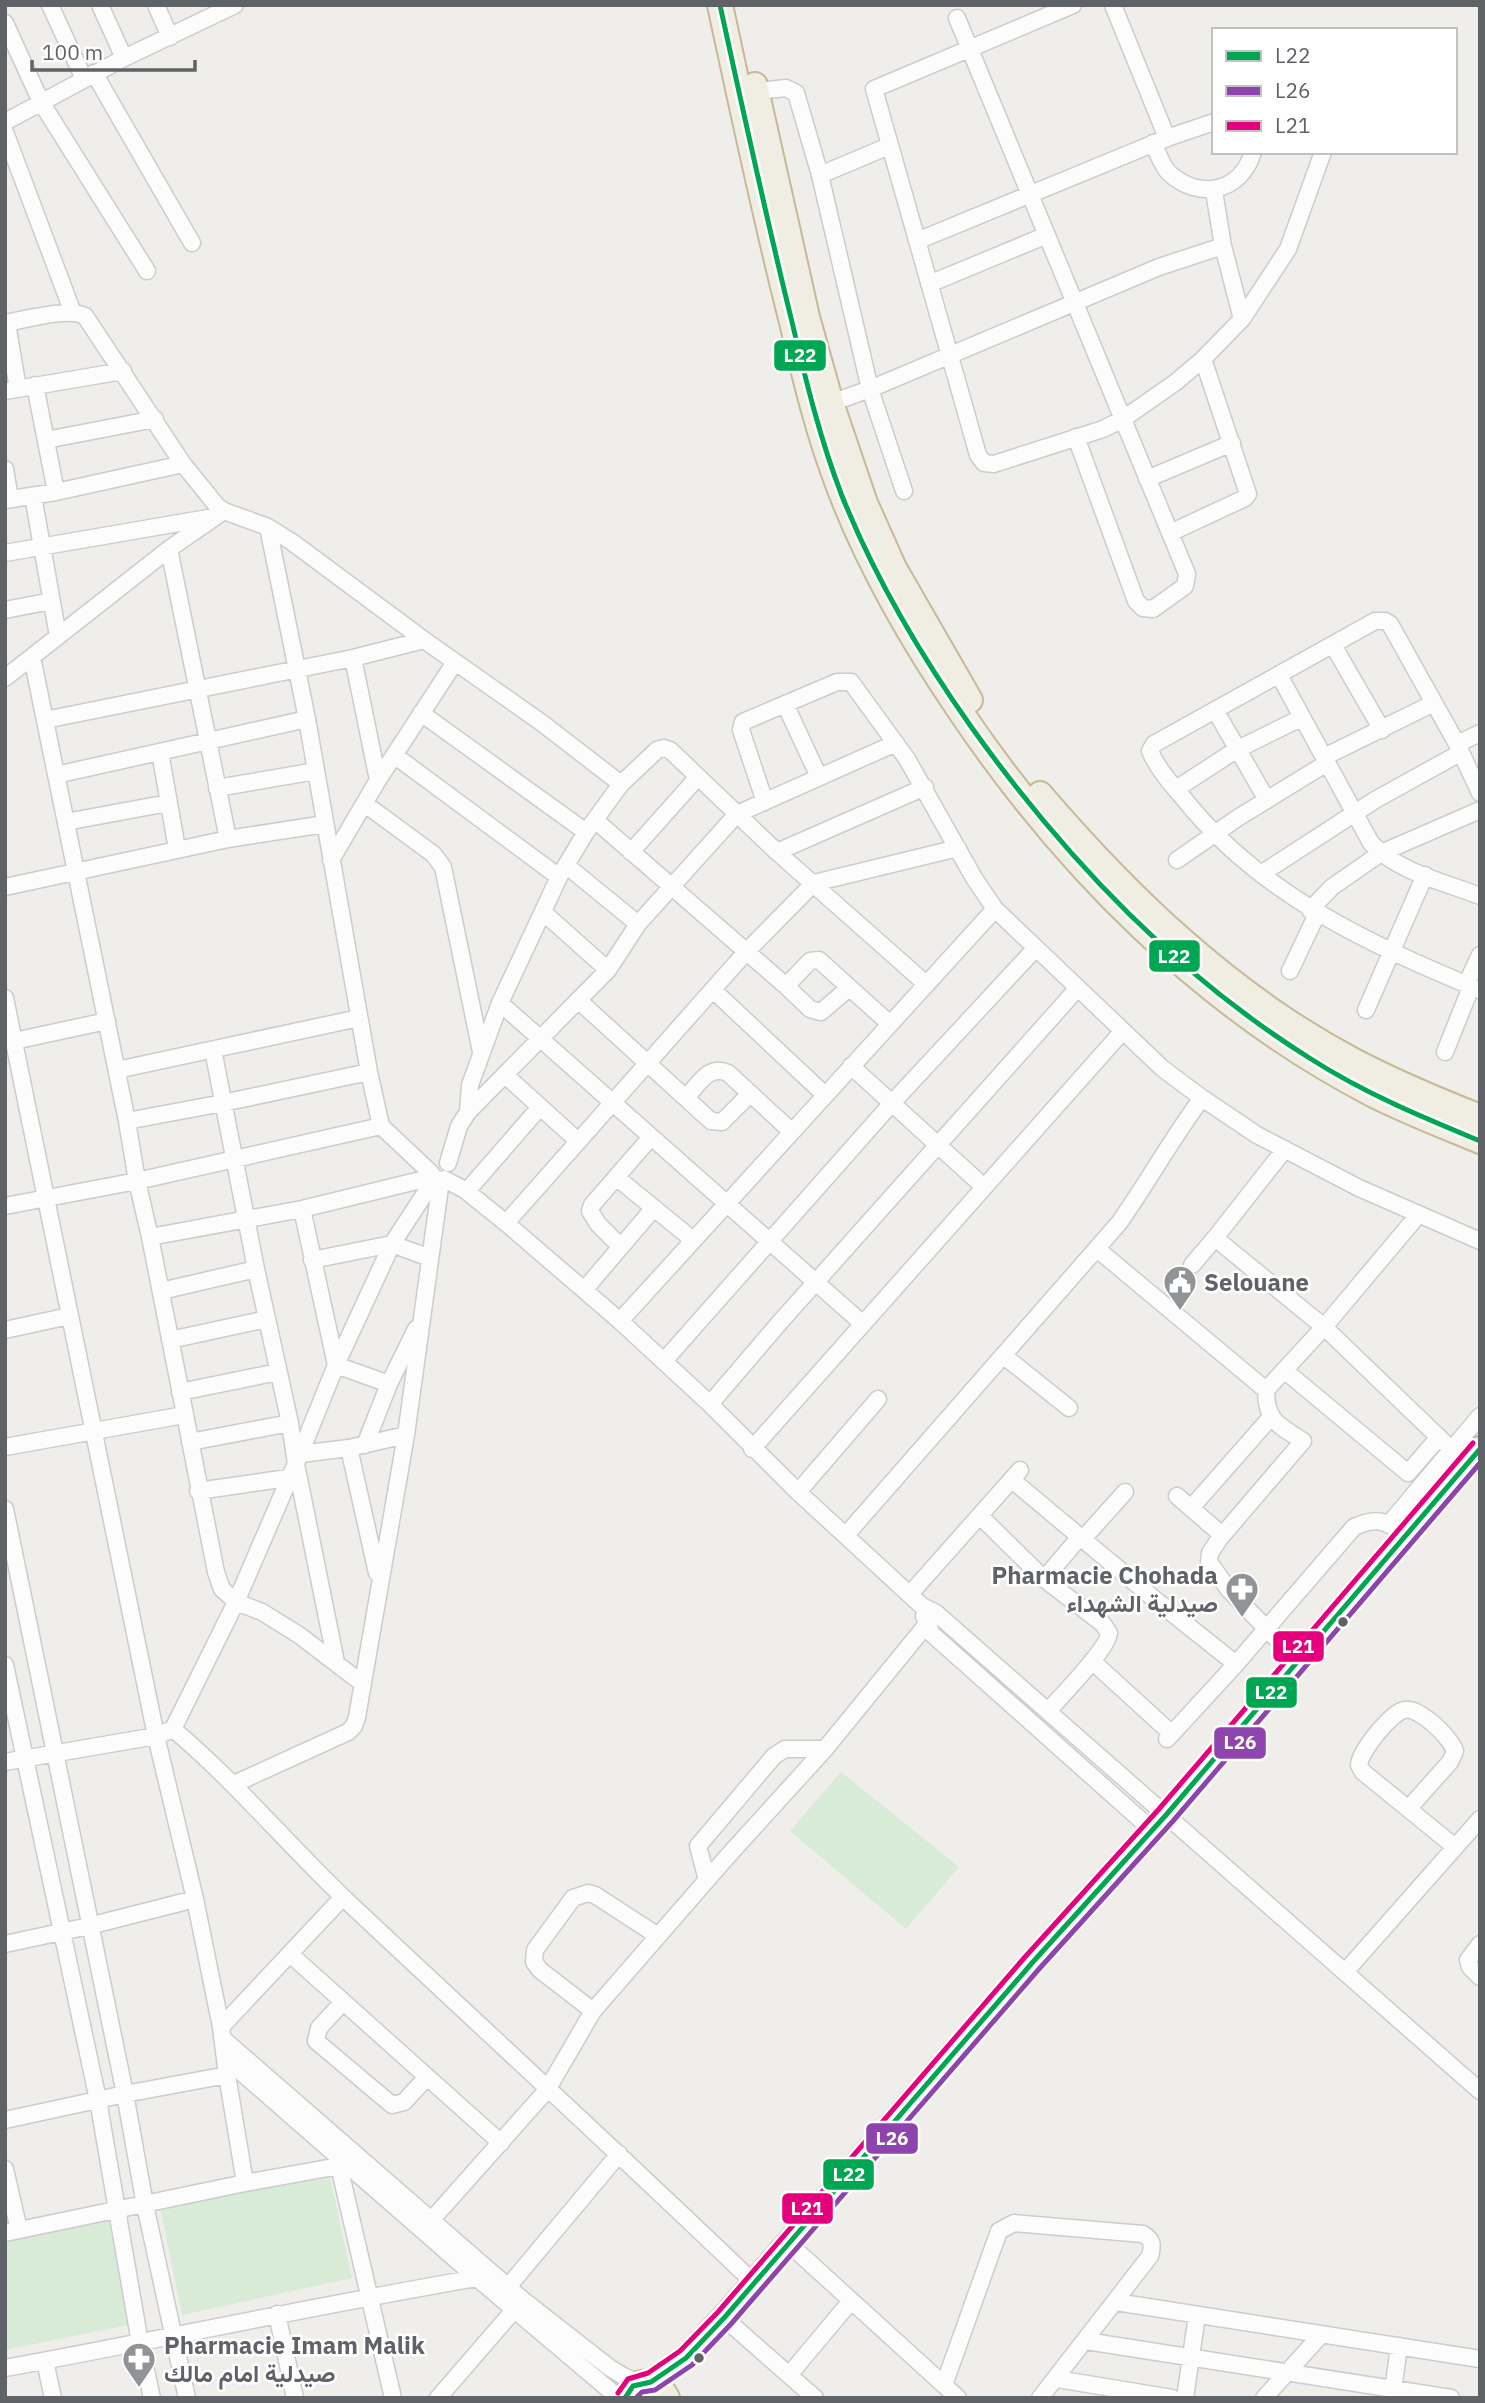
<svg xmlns="http://www.w3.org/2000/svg" width="1485" height="2403" font-family="'IBM Plex Sans',Vazirmatn,sans-serif">
<style>
.green{fill:#d8ebd6}
.lines{fill:none;stroke-linecap:round;stroke-linejoin:round}
.minor-casing{stroke:#cbcccc;stroke-width:19}
.highway-casing{stroke:#c8b996;stroke-width:28}
.minor{stroke:#fdfcfc;stroke-width:16}
.highway{stroke:#f0ede3;stroke-width:24}
.bus-1-casing{stroke:#fff;stroke-width:10}
.bus-2-casing{stroke:#fff;stroke-width:10}
.bus-3-casing{stroke:#fff;stroke-width:10}
.bus-1{stroke:#00a651;stroke-width:5}
.bus-2{stroke:#8e44ad;stroke-width:5}
.bus-3{stroke:#e5007d;stroke-width:5}
.bus-dot{fill:#5f6368;stroke:#fff;stroke-width:2.5}
.labels{text-anchor:middle;dominant-baseline:central;stroke-width:5;stroke-linejoin:round;paint-order:stroke}
.poi-label{font-size:24px;font-weight:bold;fill:#5f6368;stroke:#fff;text-anchor:start}
.line-badge{stroke:#fff;stroke-width:2.5}
.badge-label{font-size:19px;text-anchor:middle;font-weight:bold;fill:#fff}
</style>
<rect width="100%" height="100%" fill="#efeeea"/>
<path class="green" d="M841,1772L959,1867L906,1929L790,1831Z
M329,2172L352,2278L182,2315L160,2207Z
M108,2216L128,2325L5,2350V2239Z"/>
<g class="lines">
<defs>
<path id="minor" d="M50,5L84,79
M100,5L124,58
M156,5L170,37
M1073,5L874,89L967,416L978,455L984,463L994,464L1103,429L1123,419L1176,382L1203,359L1242,319L1288,249L1323,152
M1113,5L1167,138
M957,18L1187,574L1185,586L1153,609L1143,608L1136,601L1076,437
M5,23L41,102L147,271
M94,73L192,243
M747,92L786,88L796,93L820,175L889,146
M5,122L124,58L235,5
M5,132L73,313
M1153,143C1158,153 1162,166 1169,173C1200,201 1241,192 1253,152
M820,175L870,389L904,491
M1214,191L1223,246L1242,319
M917,241L1167,138L1214,122
M929,284L1047,235
M5,323C24,320 68,307 85,316L183,464L217,506L224,511L268,527L292,542L424,640L542,723L621,784
M7,323L18,389
M35,385L56,492
M5,391L123,371
M831,403L870,389L1159,267L1223,246
M46,440L155,419
M5,469L10,499
M1147,479L1232,443
M33,496L58,636
M5,500L56,492L183,464
M268,527L307,719L369,1072L381,1126L431,1173
M1170,533L1245,498L1248,494L1203,359
M169,549L228,839
M5,553L208,518
M5,610L51,601
M1333,645L1382,730
M32,657L127,1121L137,1181L150,1237L216,1572L222,1589L236,1602L262,1612L299,1635L363,1684
M353,658L378,780
M1279,675L1371,843C1398,872 1444,882 1480,896
M5,678L169,549L224,511
M785,704L819,777
M1215,710L1267,800
M421,713L586,832
M45,720L353,658L424,640
M1457,744L1480,733
M160,752L177,849
M394,755L559,877
M1324,757L1434,703
M56,775L307,719
M217,788L316,771
M1176,789L1236,750L1301,718
M1480,793L1457,744L1390,624L1385,621H1375L1154,744L1150,751C1157,768 1172,785 1184,799C1261,895 1369,944 1480,990
M765,802L741,730L743,722L837,682H851L907,759L974,878L995,909L1162,1068L1202,1098L1257,1135L1359,1188L1480,1241
M365,804L433,854L443,867L481,1052
M595,820L786,986L810,1009L821,1012L849,988
M66,822L168,803
M631,852L697,778
M777,852L925,787
M331,860L378,780L455,662
M1177,860L1239,817L1327,763
M567,866L638,924
M1261,874L1375,800L1460,753
M5,887L228,839L325,824
M1310,910L1332,887L1381,853L1480,810
M544,913L608,970
M1290,971L1317,914
M1466,985L1480,955
M786,986L810,961L819,960L890,1024
M713,990L825,1095
M5,998L156,1736L195,1899L221,2027L227,2075
M578,1000L711,1121L722,1122L750,1094
M500,1003L863,1324
M1366,1010L1425,875
M14,1041L107,1021
M213,1050L256,1269L290,1423L296,1464L336,1662
M1445,1052L1471,987
M851,1066L984,1187
M117,1070L359,1018
M505,1075L578,1141
M686,1098C698,1085 708,1064 728,1073L792,1132
M468,1112L608,970L638,924L737,814L896,743
M127,1121L223,1103L369,1072
M1285,1149L1215,1238L1324,1327L1451,1449
M448,1163L459,1126L468,1112L470,1085L500,1003L559,877L586,832L621,784L657,750L664,748L670,750L777,852L926,984
M616,1177L693,1240
M444,1179L465,1190L506,1223L620,1321L710,1404L798,1492L922,1606L936,1613L1480,2091
M467,1191L540,1107
M5,1206L137,1181L381,1126
M302,1209L336,1365L389,1384L416,1329
M506,1223L746,952L814,883L958,848
M150,1237L302,1209L433,1177
M621,1247L598,1224L590,1211L592,1205L651,1137
M1097,1249L1266,1390L1324,1327L1419,1214
M312,1260L392,1244L430,1258
M1192,1265L1215,1238
M584,1290L654,1208
M161,1291L256,1269
M620,1321L995,909
M5,1330L69,1316
M170,1340L267,1319
M1004,1356L1069,1408
M664,1361L892,1103L1035,949
M1284,1370L1408,1473L1439,1437
M1266,1390C1266,1422 1279,1425 1303,1441L1220,1538L1210,1553L1209,1562L1229,1590L1298,1661
M180,1392L278,1372
M710,1404L781,1321L1077,989
M190,1442L290,1423
M365,1445L389,1384
M5,1447L184,1415
M349,1448L377,1573
M752,1449L1122,1032
M300,1454L349,1448L406,1435
M1012,1480L1158,1602L1236,1664
M198,1491L288,1478
M798,1492L878,1399
M1177,1496L1222,1535
M1191,1508L1271,1417
M5,1509L125,2094L145,2205L187,2398
M980,1516L1044,1579L1103,1624L1109,1633C1108,1649 1061,1696 1048,1711
M1389,1524L1480,1416
M846,1535L1119,1223C1148,1182 1172,1138 1202,1098
M1082,1540L1125,1492
M1044,1579L1080,1537
M910,1594L1020,1470
M924,1616L932,1634L1152,1830
M1092,1661L1172,1734
M5,1665L98,2100L140,2343L152,2398
M173,1729L236,1602L300,1454L336,1365L392,1244L435,1178
M1167,1739L1236,1664L1354,1527C1379,1516 1385,1522 1407,1534
M5,1762L156,1736L173,1729C236,1782 288,1845 347,1901C482,2028 620,2154 754,2283
M234,1784L348,1732L354,1726L357,1717L406,1435L441,1180
M1409,1808L1450,1762L1455,1751C1451,1738 1419,1706 1404,1710C1391,1713 1360,1751 1359,1765L1363,1772L1455,1847
M707,1880L698,1846L774,1756L785,1749H825
M658,1936L595,1895L588,1893L573,1898L535,1950L534,1962L540,1970L593,2011L726,1858L825,1749L936,1613
M5,1944L89,1926L195,1899
M1480,1944L1468,1960L1470,1967L1480,1977
M290,1954L501,2143
M1345,1972L1480,1819
M343,2002L319,2028L316,2041L392,2105L404,2102L427,2077
M221,2027L343,1897
M222,2038L523,2300L610,2368L625,2377L640,2383
M225,2058L477,2278L619,2398
M5,2120L125,2094L227,2075L245,2183
M5,2169L19,2230
M427,2225L547,2090L593,2011
M5,2233L245,2183L339,2166L393,2398
M789,2244L944,2385L999,2231L1014,2223L1143,2234C1153,2240 1153,2245 1150,2256L1040,2398
M502,2294L619,2154
M1116,2302L1480,2359
M277,2314L295,2398
M724,2318L815,2398
M1086,2341L1451,2398
M45,2361L53,2398
M5,2368C163,2339 319,2305 477,2278
M789,2375L851,2301
M1057,2379L1172,2398
M944,2385L958,2398
M438,2398L521,2302
M1185,2398L1197,2315
M1264,2398L1321,2335
M1392,2398L1399,2346"/>
<path id="highway" d="M720,5C743,111 765,217 792,322C803,369 814,416 830,462C860,551 907,633 960,711C1066,868 1204,1007 1374,1095C1408,1112 1444,1126 1480,1141
M755,85L807,317L831,403L865,503L894,568L970,700
M1040,794C1129,898 1231,996 1354,1061C1394,1082 1437,1100 1480,1117
M651,2382L686,2358L724,2318L1032,1963L1166,1815L1480,1449
M625,2398C634,2377 658,2378 667,2398"/>
</defs>
<use href="#minor" class="minor-casing"/>
<use href="#highway" class="highway-casing"/>
<use href="#minor" class="minor"/>
<use href="#highway" class="highway"/>
<defs>
<path id="bus-1" d="M720,5C743,111 766,217 792,322C806,381 820,439 842,496C875,578 921,656 972,728C1065,858 1175,974 1311,1059C1364,1093 1422,1117 1480,1141
M625,2398L633,2386L651,2382L686,2358L724,2318L1032,1963L1166,1815L1480,1449"/>
<path id="bus-2" d="M636,2398L642,2392L655,2390L692,2365L731,2324L1039,1969L1173,1821L1480,1463"/>
<path id="bus-3" d="M618,2393L628,2379L648,2373L680,2351L718,2312L1025,1957L1159,1809L1473,1443"/>
</defs>
<use href="#bus-1" class="bus-1-casing"/>
<use href="#bus-2" class="bus-2-casing"/>
<use href="#bus-3" class="bus-3-casing"/>
<use href="#bus-1" class="bus-1"/>
<use href="#bus-2" class="bus-2"/>
<use href="#bus-3" class="bus-3"/>
</g>
<defs>
<symbol id="civic-pin" viewBox="-11 -11 22 30"><path d="M0 17L-7.5 6A9.5 9.5 0 1 1 7.5 6Z" fill="#919496" stroke="#fff"/><path d="M-.6-6.5H3V-4.5H.6V-3L4-1V1h2V6H-6V1h2V-1L-.6-3ZM-1.2 2.5V6h2.4V2.5Z" fill="#fff"/></symbol>
<symbol id="pharmacy-pin" viewBox="-11 -11 22 30"><path d="M0 17L-7.5 6A9.5 9.5 0 1 1 7.5 6Z" fill="#919496" stroke="#fff"/><path d="M-2-6h4v4h4v4h-4v4h-4v-4h-4v-4h4Z" fill="#fff"/></symbol>
</defs>
<g fill-rule="evenodd">
<use href="#civic-pin" x="1161" y="1263" width="38" height="52"/>
<use href="#pharmacy-pin" x="1223" y="1570" width="38" height="52"/>
<use href="#pharmacy-pin" x="120" y="2340" width="38" height="52"/>
</g>
<g class="bus-dot">
<circle cx="1343" cy="1622" r="6"/>
<circle cx="699" cy="2358" r="6"/>
</g>
<g class="labels">
<g class="poi-label">
<text x="1204" y="1282">Selouane</text>
<text x="1218" y="1575" text-anchor="end">Pharmacie Chohada<tspan x="1218" dy="28">صيدلية الشهداء</tspan></text>
<text x="164" y="2345">Pharmacie Imam Malik<tspan x="164" dy="28">صيدلية امام مالك</tspan></text>
</g>
</g>
<g class="line-badge">
<rect x="773" y="339" width="54" height="33" rx="7" fill="#00a651"/>
<rect x="1148" y="939" width="53" height="34" rx="7" fill="#00a651"/>
<rect x="1272" y="1630" width="53" height="33" rx="7" fill="#e5007d"/>
<rect x="1245" y="1676" width="53" height="33" rx="7" fill="#00a651"/>
<rect x="1213" y="1726" width="54" height="34" rx="7" fill="#8e44ad"/>
<rect x="865" y="2122" width="54" height="33" rx="7" fill="#8e44ad"/>
<rect x="822" y="2158" width="53" height="33" rx="7" fill="#00a651"/>
<rect x="781" y="2192" width="53" height="33" rx="7" fill="#e5007d"/>
</g>
<g class="badge-label">
<text x="800" y="362">L22</text>
<text x="1174" y="963">L22</text>
<text x="1298" y="1653">L21</text>
<text x="1271" y="1699">L22</text>
<text x="1240" y="1749">L26</text>
<text x="892" y="2145">L26</text>
<text x="849" y="2181">L22</text>
<text x="807" y="2215">L21</text>
</g>
<rect width="1485" height="2403" fill="none" stroke="#5f6368" stroke-width="14"/>
<rect x="1212" y="28" width="245" height="126" fill="#ffffff" stroke="#bfc1c3" stroke-width="2"/>
<rect x="1226" y="51" width="35" height="10" fill="#00a651" stroke="#bfc1c3" stroke-width="2"/>
<text x="1275" y="63" font-size="21" fill="#5f6368">L22</text>
<rect x="1226" y="86" width="35" height="10" fill="#8e44ad" stroke="#bfc1c3" stroke-width="2"/>
<text x="1275" y="98" font-size="21" fill="#5f6368">L26</text>
<rect x="1226" y="121" width="35" height="10" fill="#e5007d" stroke="#bfc1c3" stroke-width="2"/>
<text x="1275" y="133" font-size="21" fill="#5f6368">L21</text>
<path d="M32 60v10h163v-10" fill="none" stroke="#5f6368" stroke-width="3.5"/>
<text x="42" y="60" font-size="21" fill="#5f6368" stroke="#ffffff" stroke-width="5" paint-order="stroke">100 m</text>
</svg>
